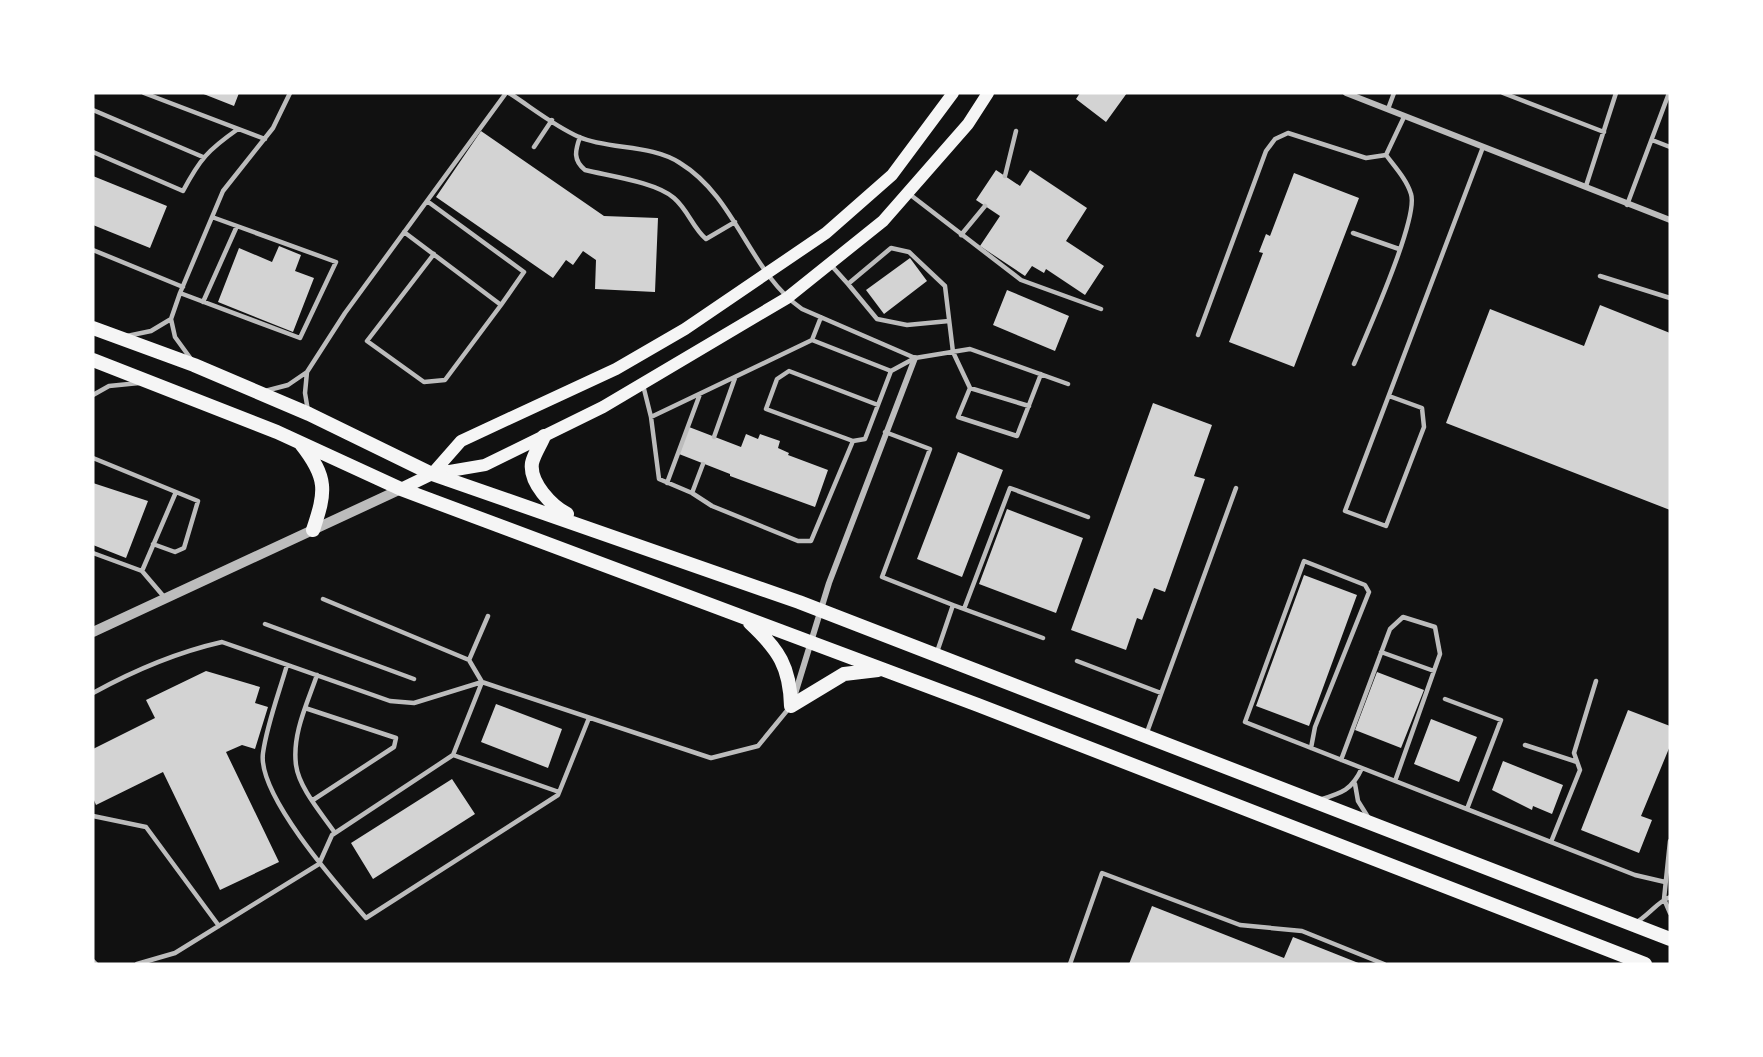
<svg xmlns="http://www.w3.org/2000/svg" width="1763" height="1057" font-family="'Sofia Sans Condensed',sans-serif">
<style>
.building{fill:#d3d3d3}
.lines{fill:none;stroke-linecap:round;stroke-linejoin:round}
.service{stroke:#bcbcbc;stroke-width:4.5}
.minor{stroke:#bcbcbc;stroke-width:6}
.tertiary{stroke:#bcbcbc;stroke-width:10}
.secondary{stroke:#f5f5f5;stroke-width:12}
.primary{stroke:#f5f5f5;stroke-width:14}
</style>
<rect width="100%" height="100%" fill="#111"/>
<path class="building" d="M201,93H239L234,106Z
M1080,93H1127L1106,122L1076,99Z
M481,131L604,216L658,218L655,292L595,289L596,260L583,251L573,265L566,260L553,278L436,197Z
M996,170L1020,186L1030,170L1087,208L1066,241L1104,266L1085,295L1046,269L1044,273L1032,266L1025,276L980,246L1000,216L976,200Z
M1294,173L1359,198L1294,367L1229,342L1263,253L1259,252L1266,234L1270,236Z
M93,176L167,206L150,248L93,225Z
M279,246L301,255L295,271L314,278L293,332L218,302L239,248L272,262Z
M910,258L927,281L884,314L866,290Z
M1007,290L1069,316L1055,351L993,325Z
M1600,305L1670,333V510L1446,423L1490,309L1584,346Z
M1153,403L1212,425L1194,476L1205,479L1165,592L1154,588L1142,620L1137,618L1126,650L1071,630Z
M689,427L741,447L746,434L758,439L760,434L780,441L778,448L789,453L788,455L828,470L815,507L730,476V474L679,454Z
M958,452L1003,470L962,577L917,559Z
M93,483L148,501L126,558L93,545Z
M1007,509L1083,538L1056,613L979,584Z
M1304,575L1357,595L1309,726L1256,706Z
M206,671L260,687L255,703L268,707L255,749L242,745L226,752L279,862L220,890L163,772L96,805L93,798V749L155,718L146,700Z
M1377,672L1424,690L1401,748L1355,730Z
M496,704L562,729L548,768L481,742Z
M1628,710L1670,726V746L1641,816L1652,820L1639,853L1581,830Z
M1431,719L1477,737L1459,782L1414,764Z
M1503,761L1563,785L1552,814L1533,806L1532,810L1492,790Z
M452,779L475,814L373,879L351,843Z
M1152,906L1284,958L1293,937L1361,964H1129Z"/>
<g class="lines">
<path class="service" d="M144,93L265,139
M509,93C531,107 554,126 579,137C609,150 651,144 680,163C737,198 749,272 802,309L915,358L970,349L1068,384
M1503,93L1604,132
M1388,109L1394,93
M93,110L203,157
M580,137C575,151 573,160 585,170C609,176 656,182 674,198C688,210 693,228 706,239L735,222
M1652,140L1670,147
M534,147L552,120
M93,152L183,191C200,159 208,150 238,129
M1005,176L1016,131
M1586,186L1616,93
M908,193L1021,280L1101,309
M427,201L524,272L501,305
M1627,205L1669,93
M404,232L501,305L445,380L424,382L367,341L434,254
M1353,233L1399,249
M961,235L985,206
M93,250L183,287
M830,264L848,284
M1600,276L1670,298
M180,293L300,338L336,262L212,217
M203,302L237,226
M949,321L907,325L877,319L848,284L891,248L909,252L945,286L953,352L970,388
M1198,335L1266,151L1275,139L1288,133L1366,158L1386,155L1404,117
M127,336L151,331L171,319
M812,340L821,317
M191,359L175,337L171,319L180,293L223,191L273,128L290,93
M1354,364C1366,335 1419,218 1411,194C1407,180 1395,167 1386,155
M891,371L915,358
M307,372L305,393L308,411
M643,385L651,417L659,479L692,493L712,506L798,541H811L853,441L766,409L777,379L789,371L878,405L891,371L812,340L651,417
M265,391L288,385L307,372L345,313L506,93
M93,395L109,386L139,383
M1389,396L1422,408L1424,427L1386,526L1345,511L1483,147
M1029,406L970,388L958,417L1017,436L1041,374
M885,432L930,449L882,577L953,605L937,652
M714,437L735,378
M853,441L865,439L878,405
M93,458L176,492L142,571
M667,483L700,394
M692,493L703,464
M153,544L175,552L184,548L198,501L176,492
M93,553L142,571L165,598
M953,605L1043,638
M964,609L1010,488L1088,517
M265,624L414,679
M1381,652L1434,671
M469,660L488,616
M1077,661L1161,693
M287,665C279,693 267,724 263,753C257,795 339,887 366,918L558,795L589,718
M317,675C307,704 292,734 296,765C299,788 322,814 335,833
M93,693C133,671 178,652 222,642L390,701L414,703L482,682L711,758L758,746L790,707
M1445,699L1501,720L1467,809
M305,708L396,738L394,747L313,800
M1146,735L1236,488
M1525,745L1577,762
M1311,748L1315,727L1369,592L1365,585L1304,561L1245,722C1284,737 1323,753 1362,768
M453,755L559,792
M1341,760L1390,629L1403,617L1435,627L1440,654L1395,781
M1355,784L1358,801L1368,817
M1319,800C1342,793 1352,790 1362,768L1635,875L1665,882
M93,816L146,827L219,926
M1670,841L1664,899L1670,913
M1551,842L1580,770L1574,753L1596,681
M1635,923C1648,916 1657,902 1670,897
M93,961L96,964
M137,964L175,953L319,864L332,835L453,755L482,682L469,660L323,599
M1070,964L1102,873L1240,925L1302,931L1384,964"/>
<path class="minor" d="M1346,93L1670,220
M795,694L829,583L915,358"/>
<path class="tertiary" d="M93,632L401,489"/>
<path class="secondary" d="M432,474L461,441L616,369L685,329L826,233L892,175L953,93
M401,489L432,474L485,465L603,407L787,298L883,221L968,124L988,93"/>
<path class="primary" d="M93,328L194,365L309,414L432,474L799,602L1670,939
M93,360L277,432L401,489L978,705L1645,964
M544,436C541,444 534,454 532,463C529,483 552,506 567,514
M301,444C328,478 326,491 313,530
M750,623C779,650 790,667 791,706
M791,706L844,674L878,670"/>
</g>
<rect width="1763" height="1057" fill="none" stroke="#ffffff" stroke-width="189"/>
</svg>
